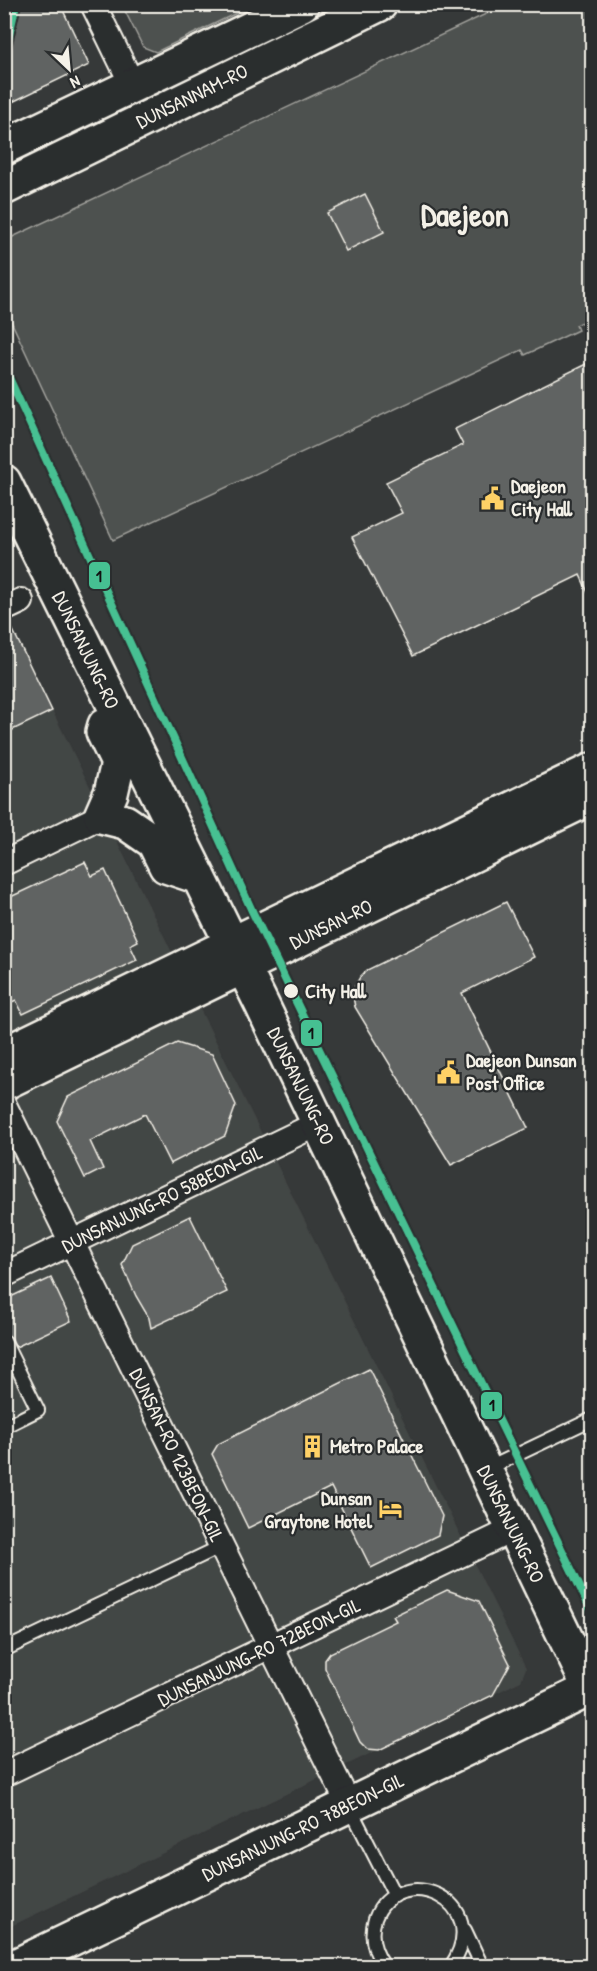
<svg xmlns="http://www.w3.org/2000/svg" width="597" height="1971" viewBox="0 0 597 1971" font-family="'Patrick Hand',sans-serif">
<style>
.built{fill:#434645}
.green{fill:#4e514f;stroke:#a1a19c;stroke-width:1.5}
.building{fill:#616362;stroke:#f4f1e8;stroke-width:1.5}
.lines{fill:none;stroke-linecap:round;stroke-linejoin:round}
.lane-casing{stroke:#f4f1e8;stroke-width:16}
.street-casing{stroke:#f4f1e8;stroke-width:28}
.secondary-casing{stroke:#f4f1e8;stroke-width:38}
.lane{stroke:#2a2d2e;stroke-width:12}
.street{stroke:#2a2d2e;stroke-width:24}
.secondary{stroke:#2a2d2e;stroke-width:33}
.metro-1-casing{stroke:#2a2d2e;stroke-width:12}
.metro-1{stroke:#46c092;stroke-width:8}
.stop-dot{fill:#f4f1e8;stroke:#2a2d2e;stroke-width:2}
.labels{text-anchor:middle;stroke-width:4.5;stroke-linejoin:round;paint-order:stroke}
.street-label{font-size:20px;fill:#f4f1e8;stroke:#2a2d2e}
.poi-label{font-size:20px;font-weight:bold;fill:#f4f1e8;stroke:#2a2d2e;text-anchor:start}
.stop-label{font-size:20px;font-weight:bold;fill:#f4f1e8;stroke:#2a2d2e;text-anchor:start}
.town-label{font-size:32px;font-weight:bold;fill:#f4f1e8;stroke:#2a2d2e}
.line-badge{stroke:#2a2d2e;stroke-width:2}
.pale-badge-label{font-size:16px;text-anchor:middle;font-weight:bold;fill:#111}
</style>
<rect width="100%" height="100%" fill="#363939"/>
<filter id="ink" filterUnits="userSpaceOnUse"><feTurbulence type="fractalNoise" baseFrequency=".0167" numOctaves="2"/><feDisplacementMap in="SourceGraphic" scale="12" xChannelSelector="R" yChannelSelector="G"/><feConvolveMatrix kernelMatrix="1 2 1 2 8 2 1 2 1" color-interpolation-filters="sRGB"/></filter>
<g filter="url(#ink)">
<path class="built" d="M4 613 526 1668 521 1681 5 1929Z"/>
<path class="green" d="M122 5H253L156 52 143 47Z
M505 5H592V317L576 325 578 330 525 355 522 350 113 540 5 308 4 241Z"/>
<path class="building" d="M4 4H60L89 65 4 106Z
M365 194 384 232 346 251 327 213Z
M592 361V601L580 575 413 656 352 537 402 513 386 482 463 445 455 429Z
M9 622 52 711 4 734V623Z
M85 862 92 876 105 870 138 941 130 945 137 960 23 1014 16 1000 4 1006V900Z
M506 902 534 957 462 993 528 1128 451 1165 355 1007 353 997 355 986 360 977 367 970Z
M177 1043 212 1054 236 1105 225 1136 170 1164 145 1114 90 1141 103 1169 85 1178 57 1121 68 1097Z
M190 1216 227 1292 151 1328 149 1318 136 1296 122 1265 132 1244Z
M51 1278 71 1321 16 1347 11 1337 4 1333V1300Z
M369 1369 442 1516 438 1535 371 1568 331 1487 248 1528 212 1454 218 1444Z
M447 1590 479 1601 510 1664 493 1695 379 1750 367 1749 360 1742 325 1668V1660L330 1653 396 1621 393 1616Z"/>
<g class="lines">
<defs>
<path id="lane" d="M4 1341 38 1410 4 1427
M487 1469 592 1419
M4 1650 222 1546
M349 1806 395 1896
M465 1930 482 1966
M384 1966C374 1952 369 1937 375 1919 397 1860 496 1899 451 1966"/>
<path id="street" d="M93 4 133 86
M4 609 21 601
M4 863 101 816
M4 1105 349 1805
M4 1275 319 1123
M4 1774 514 1529"/>
<path id="secondary" d="M4 147 302 4
M4 188 380 4
M4 482 262 1005 592 1693
M105 725 103 732 118 763 111 793 101 816 125 822 154 842 166 866 199 877
M4 1054 592 770
M4 1083 592 797
M15 1966 592 1688"/>
</defs>
<use href="#lane" class="lane-casing"/>
<use href="#street" class="street-casing"/>
<use href="#secondary" class="secondary-casing"/>
<use href="#lane" class="lane"/>
<use href="#street" class="street"/>
<use href="#secondary" class="secondary"/>
<defs>
<path id="metro-1" d="M4 57 16 4
M4 367 253 913 592 1612"/>
</defs>
<use href="#metro-1" class="metro-1-casing"/>
<use href="#metro-1" class="metro-1"/>
</g>
</g>
<defs>
<symbol id="civic-bare" viewBox="-9 -9 18 18"><path d="M-.6-6.5H3V-4.5H.6V-3L4-1V1h2V6H-6V1h2V-1L-.6-3ZM-1.2 2.5V6h2.4V2.5Z" fill="#ffd166" stroke="#2a2d2e" stroke-width="2.5" paint-order="stroke"/></symbol>
<symbol id="building-bare" viewBox="-9 -9 18 18"><path d="M-4-6H4V6H1V3H-1V6H-4ZM-2.5-4.3h1.7v1.8h-1.7ZM.8-4.3h1.7v1.8H.8ZM-2.5-1h1.7V.8h-1.7ZM.8-1h1.7V.8H.8Z" fill="#ffd166" stroke="#2a2d2e" stroke-width="2.5" paint-order="stroke"/></symbol>
<symbol id="hotel-bare" viewBox="-9 -9 18 18"><path d="M-6-4.5h1.5V1H6V5H4.5V3h-9V5H-6ZM-4 0a1.8 1.8 0 1 1 3.6 0ZM.5 0V-2.5h3Q6-2.5 6 0Z" fill="#ffd166" stroke="#2a2d2e" stroke-width="2.5" paint-order="stroke"/></symbol>
</defs>
<g fill-rule="evenodd">
<use href="#civic-bare" x="476" y="482" width="33" height="33"/>
<use href="#civic-bare" x="432" y="1056" width="33" height="33"/>
<use href="#building-bare" x="296" y="1430" width="33" height="33"/>
<use href="#hotel-bare" x="374" y="1492" width="33" height="33"/>
</g>
<circle class="stop-dot" cx="291" cy="991" r="8"/>
<g class="labels">
<g class="street-label">
<text transform="translate(192 96) rotate(-26)" y="7">DUNSANNAM-RO</text>
<text transform="translate(86 650) rotate(64)" y="7">DUNSANJUNG-RO</text>
<text transform="translate(331 924) rotate(-26)" y="7">DUNSAN-RO</text>
<text transform="translate(301 1086) rotate(64)" y="7">DUNSANJUNG-RO</text>
<text transform="translate(162 1199) rotate(-26)" y="7">DUNSANJUNG-RO 58BEON-GIL</text>
<text transform="translate(177 1455) rotate(64)" y="7">DUNSAN-RO 123BEON-GIL</text>
<text transform="translate(511 1524) rotate(64)" y="7">DUNSANJUNG-RO</text>
<text transform="translate(259 1652) rotate(-26)" y="7">DUNSANJUNG-RO 72BEON-GIL</text>
<text transform="translate(303 1827) rotate(-26)" y="7">DUNSANJUNG-RO 78BEON-GIL</text>
</g>
<g class="poi-label">
<text x="511" y="493">Daejeon<tspan x="511" dy="23">City Hall</tspan></text>
<text x="466" y="1067">Daejeon Dunsan<tspan x="466" dy="23">Post Office</tspan></text>
<text x="330" y="1453">Metro Palace</text>
<text x="372" y="1505" text-anchor="end">Dunsan<tspan x="372" dy="23">Graytone Hotel</tspan></text>
</g>
<g class="stop-label">
<text x="305" y="998">City Hall</text>
</g>
<g class="town-label">
<text x="465" y="226">Daejeon</text>
</g>
</g>
<g class="line-badge">
<rect x="88" y="561" width="23" height="29" rx="6" fill="#46c092"/>
<rect x="300" y="1019" width="23" height="28" rx="6" fill="#46c092"/>
<rect x="480" y="1391" width="23" height="29" rx="6" fill="#46c092"/>
</g>
<g class="pale-badge-label">
<text x="99" y="582">1</text>
<text x="311" y="1039">1</text>
<text x="492" y="1411">1</text>
</g>
<rect width="597" height="1971" fill="none" stroke="#2a2d2e" stroke-width="24"/>
<rect x="12" y="12" width="573" height="1947" fill="none" stroke="#f4f1e8" stroke-width="2" filter="url(#ink)"/>
<g transform="translate(69 69) rotate(154)" stroke="#2a2d2e" stroke-width="4.5" paint-order="stroke">
<path d="M0-4.5L10 22L0 15L-10 22Z" fill="#f4f1e8"/>
<text y="-9" font-size="16" font-weight="bold" text-anchor="middle" fill="#f4f1e8">N</text>
</g>
</svg>
